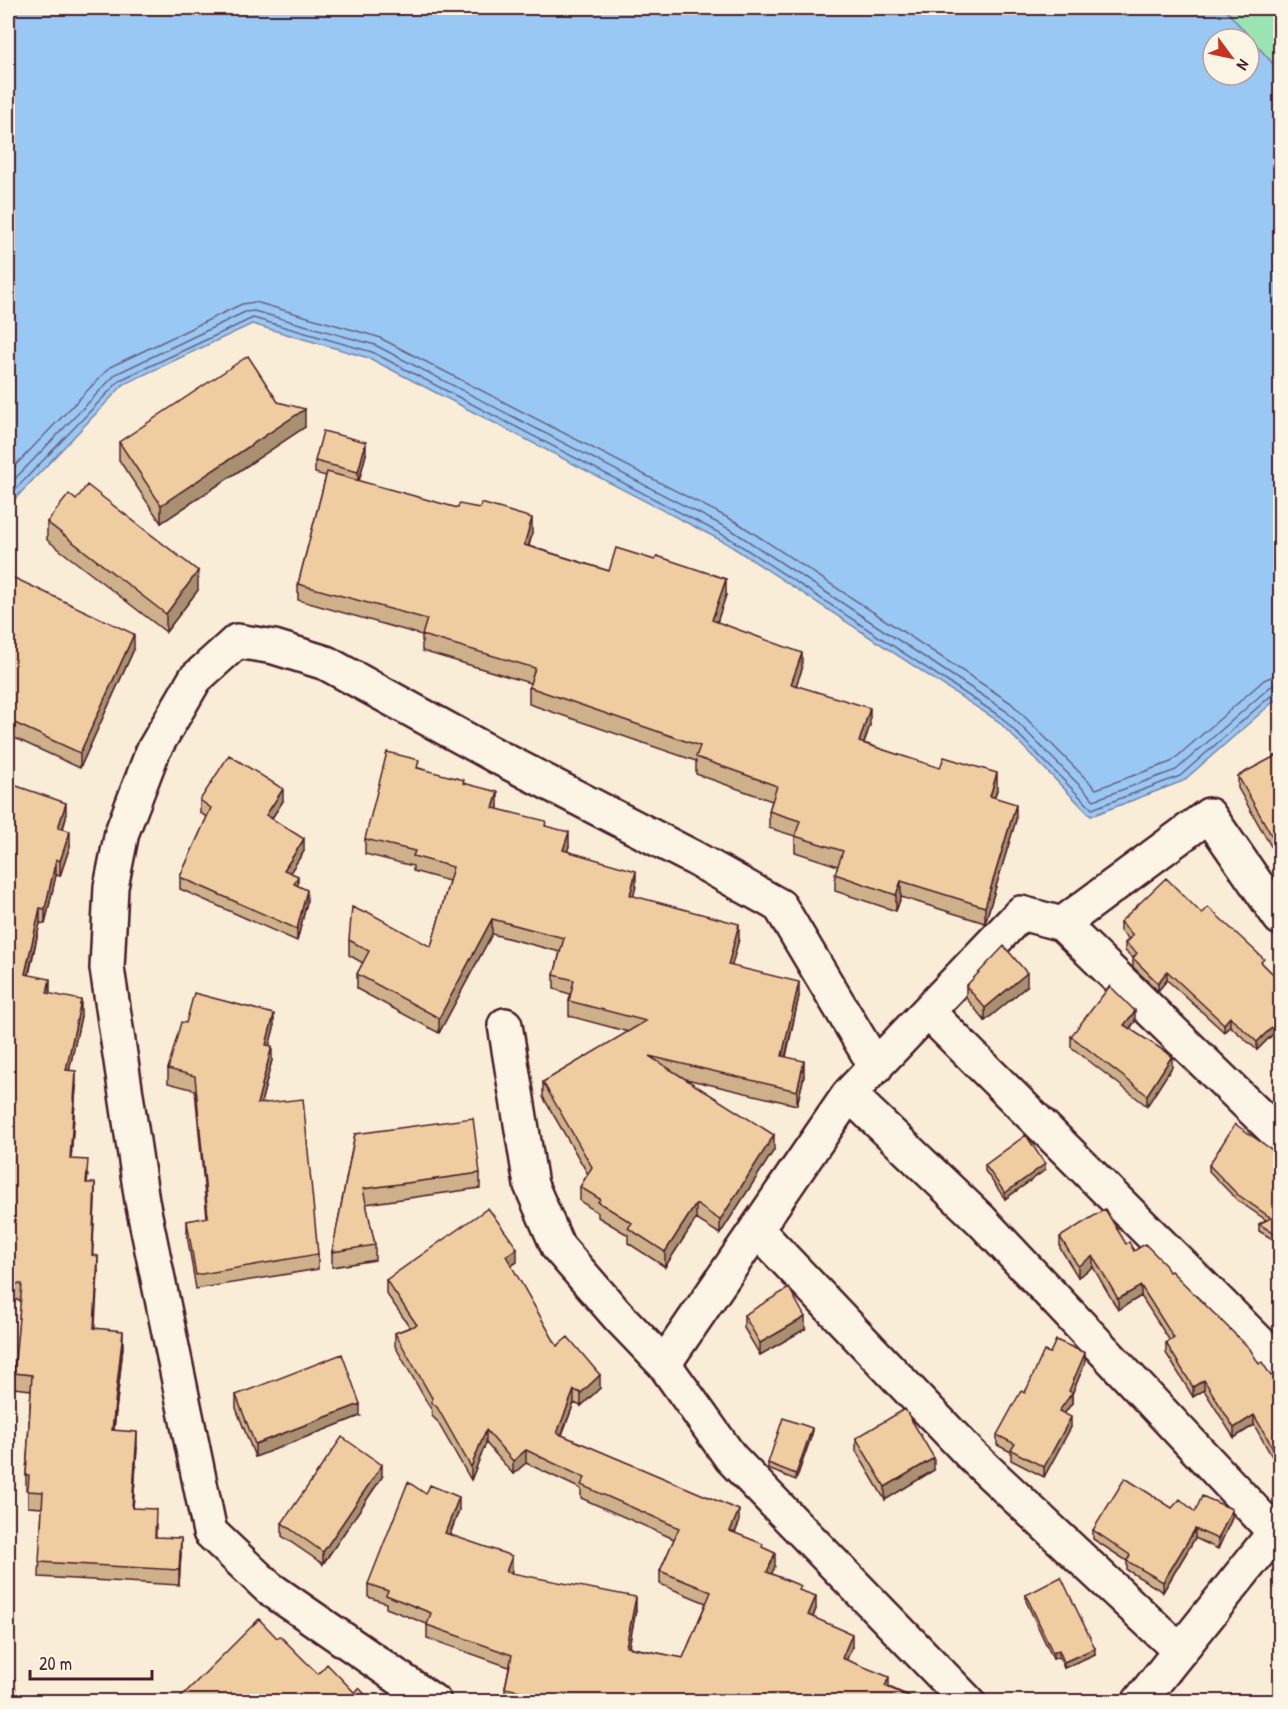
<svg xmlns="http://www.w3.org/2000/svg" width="1288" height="1709" viewBox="0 0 1288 1709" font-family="'Patrick Hand',sans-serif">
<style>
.green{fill:#9ae3b2;stroke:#72816e;stroke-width:1.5}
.water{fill:#9ac8f5;stroke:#7a84a4;stroke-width:1.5;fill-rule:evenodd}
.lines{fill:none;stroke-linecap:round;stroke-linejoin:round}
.shore{stroke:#6a637c;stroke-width:1.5}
.minor-casing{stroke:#4a1f2b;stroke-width:38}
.minor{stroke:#fcf5e5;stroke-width:33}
.wall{fill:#ceb08a;stroke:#4a1f2b;stroke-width:1.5}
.shaded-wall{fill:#a89071;stroke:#4a1f2b;stroke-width:1.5}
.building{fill:#f0cda1;stroke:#4a1f2b;stroke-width:1.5}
</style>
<rect width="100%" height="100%" fill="#faedd7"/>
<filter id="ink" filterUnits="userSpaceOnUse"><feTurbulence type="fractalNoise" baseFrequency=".0167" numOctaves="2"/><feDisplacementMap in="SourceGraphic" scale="12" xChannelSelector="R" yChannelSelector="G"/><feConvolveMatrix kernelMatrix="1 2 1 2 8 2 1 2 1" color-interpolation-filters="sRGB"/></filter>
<g filter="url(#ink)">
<path class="green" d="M1224 8H1280V72Z"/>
<path class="water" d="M8 8H1224L1280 72V696L1183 781 1091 816 998 721 726 543 369 358 252 324 124 384 8 506ZM1213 39H1249V75H1213Z
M8 1647 18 1701H8Z"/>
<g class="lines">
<path class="shore" d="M8 473 110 367 242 304 255 302 378 337 738 523 1011 703 1096 789 1171 762 1264 680 1273 676 1280 675
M8 486 116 374 245 312 254 311 375 345 733 531 1006 711 1094 800 1176 770 1270 687 1280 684
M8 497 120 380 253 318 372 352 729 538 1001 717 1092 809 1180 776 1274 693 1280 692"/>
<defs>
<path id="minor" d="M1062 924 1209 815 1280 918
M928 1012 1280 1363
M505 1025 531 1185 558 1247 617 1315 664 1364
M849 1094 664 1364 731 1458 968 1702
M1280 1136 1062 924 1021 913 849 1094 981 1220 1280 1538
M757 1230 972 1456 1180 1651
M434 1702 269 1588 210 1532 142 1201 107 968 111 887 122 832 153 751 195 679 237 641 274 647 326 663 498 757 694 858 780 906 876 1067
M1139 1702 1274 1533"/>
</defs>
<use href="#minor" class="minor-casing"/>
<use href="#minor" class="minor"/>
</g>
<path class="wall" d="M278 402 305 427 161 523 119 460V442Z
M366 454 359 481 532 534 529 546 609 571 726 595 717 622 802 669 796 685 870 725 864 743 997 790 994 797 1016 820 985 923 901 897 896 911 835 891V874L838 866 795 852V836L769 828V811L772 801 696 774V761L529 704V687L530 683 422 651V635L298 600V584L326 476 315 473V461Z
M47 522 198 590 166 632 47 540Z
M8 575 134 649 80 768 8 735Z
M1281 753V864L1238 788V776Z
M419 768 464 784 498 807 497 809 546 826 569 846 567 852 636 886 633 896 739 939 731 966 799 996 786 1057 804 1076 797 1105 686 1079 774 1150 720 1234 696 1219 665 1267 628 1243V1235L598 1217V1213L580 1201V1187L588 1174 543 1097V1082L629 1032 569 1016V1001L570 994 554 989V975L560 952 492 934 439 1033 357 989V974L363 963 349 955V940L431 947 449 881 413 871V866L365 854V839Z
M8 783 66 818 63 829 70 846 60 876 56 875 45 924 40 923 29 975 50 994 81 1016 69 1071 76 1086 71 1159 88 1175 87 1183 95 1199 92 1256 98 1271 94 1328 123 1347 114 1430 137 1447 133 1508 156 1524V1537L181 1553 179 1585 39 1577 42 1508 28 1507V1490H26V1475L31 1390 14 1388V1373L21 1300 8 1299Z
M200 800 283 801 272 818 304 851 290 872 307 902 297 941 180 889V877L207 817 200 813Z
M1202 914 1264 965 1281 982V1026L1257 1050 1230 1026 1224 1032 1167 980 1158 991 1133 967V958L1125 951V943L1129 939 1120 931V922Z
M966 986H1027L985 1021 966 998Z
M1135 1021 1130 1029 1172 1067 1147 1106 1071 1047V1036Z
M186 1023 274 1028 269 1045 272 1060 261 1103 318 1254V1269L196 1289 187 1235V1221L207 1218 195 1090 168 1083V1069Z
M355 1134 480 1173V1188L366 1204 375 1245V1260L332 1267V1252Z
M1281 1156V1244L1259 1231V1224L1266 1220 1237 1200 1209 1171V1165Z
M985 1165 1045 1170 1005 1199 985 1171Z
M1060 1237 1126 1244 1134 1251 1169 1272 1271 1376 1281 1379V1468L1279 1469 1254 1425 1234 1438 1204 1390 1193 1397 1166 1353V1343L1170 1341 1141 1296 1118 1310 1093 1267 1078 1277 1060 1248Z
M517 1262 511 1266 557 1346 600 1388 581 1406 574 1403 562 1435 739 1523 735 1533 763 1548 775 1566 771 1574 801 1591 816 1609 813 1617 852 1647 846 1660 889 1687 920 1701H505V1688L509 1667 427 1638V1624L386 1608V1603L368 1597V1584L426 1494 459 1510 450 1535 512 1570 511 1573 636 1610 629 1647 683 1658 706 1603 660 1584V1571L674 1539 581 1498V1489L526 1463 513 1474 486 1443 471 1480 437 1421 432 1416V1411L395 1346V1333L410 1327 386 1293V1280Z
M744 1315 805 1329 760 1355 744 1328Z
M1050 1353 1085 1363 1072 1394V1403L1064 1414 1071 1427 1044 1477 1011 1460V1452L997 1445V1435Z
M236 1395 360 1416 255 1457 236 1408Z
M812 1434 796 1480 768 1469V1463Z
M856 1438 934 1470 885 1500 856 1451Z
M382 1477 323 1564 282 1536V1523Z
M1195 1512 1232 1518 1218 1549 1195 1538 1163 1592 1127 1570V1561L1093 1539V1530Z
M1026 1595 1095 1654 1064 1668 1059 1657 1053 1659 1026 1601Z"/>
<path class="shaded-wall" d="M305 409V427L161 523V505Z
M366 442V454L358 484V472Z
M532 518V534L524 561V545Z
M198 571V590L166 632V614Z
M726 579V595L712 637V620Z
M134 634V649L80 768V753Z
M802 653V669L791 700V684Z
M870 708V725L859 758V742Z
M997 773V790L990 812V796Z
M283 789V801L266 827V815Z
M498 792V807L493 822V808Z
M66 803V818L58 843V828Z
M1016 804V820L985 923V907Z
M70 831V846L60 876V861Z
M569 832V846L563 865V850Z
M304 839V851L284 882V870Z
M56 859V875L45 924V909Z
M636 871V886L630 910V895Z
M298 876V888L294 884Z
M901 881V897L896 911V895Z
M307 890V902L297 941V929Z
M40 908V923L25 989V974Z
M492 919V934L439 1033V1018Z
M739 924V939L728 980V965Z
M1167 971V980L1158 991V983Z
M1027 973V986L985 1021V1008Z
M50 979V995L47 993Z
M799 982V996L782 1071V1056Z
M81 1000V1016L66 1085V1070Z
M1135 1011V1021L1124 1036V1025Z
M274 1014V1028L266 1059V1045Z
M1230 1017V1026L1224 1032V1024Z
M1281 1018V1026L1257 1050V1042Z
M272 1046V1060L257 1118V1104Z
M1172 1056V1067L1147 1106V1095Z
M804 1061V1076L797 1105V1091Z
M76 1071V1086L70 1174V1159Z
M774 1135V1150L720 1234V1220Z
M1045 1164V1170L1005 1199V1193Z
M95 1183V1199L92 1271V1255Z
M696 1204V1219L665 1267V1252Z
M517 1248V1262L506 1269V1256Z
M98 1256V1271L94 1343V1328Z
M1093 1256V1267L1078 1277V1266Z
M1141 1286V1296L1118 1310V1299Z
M805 1317V1329L760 1355V1343Z
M123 1331V1347L112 1445V1430Z
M1085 1353V1363L1072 1394V1403L1059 1421V1411Z
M600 1375V1388L581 1406V1393Z
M1204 1380V1390L1193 1397V1387Z
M574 1390V1403L557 1446V1433Z
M360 1404V1416L255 1457V1444Z
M1254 1415V1425L1234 1438V1428Z
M1071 1417V1427L1044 1477V1467Z
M812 1428V1434L796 1480V1474Z
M486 1430V1443L471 1480V1467Z
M137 1432V1447L132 1523V1508Z
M526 1450V1463L513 1474V1461Z
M1281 1457V1468L1279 1469V1458Z
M934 1458V1470L885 1500V1487Z
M382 1465V1477L323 1564V1552Z
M459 1497V1510L445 1546V1533Z
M1232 1509V1518L1218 1549V1539Z
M739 1510V1523L730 1544V1531Z
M1195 1529V1538L1163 1592V1582Z
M181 1538V1553L179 1585V1570Z
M775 1553V1566L767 1585V1572Z
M512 1556V1570L506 1586V1572Z
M816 1596V1609L808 1629V1615Z
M636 1597V1610L626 1660V1647Z
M852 1634V1647L842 1671V1658Z
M1095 1648V1654L1064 1668V1662Z
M1059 1650V1657L1053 1659V1653Z
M889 1677V1690L885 1686Z"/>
<path class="building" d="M248 356 278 402 305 409 161 505 119 442Z
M323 431 366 442 358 472 315 461Z
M327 472 458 508 459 504 480 508 481 503 532 518 524 545 609 571 616 548 655 560 657 556 726 579 712 620 802 653 791 684 870 708 859 742 940 768 944 757 997 773 990 796 1016 804 985 907 901 881 896 895 835 874 843 851 795 836 800 821 769 811 777 786 696 757 700 746 529 687 535 668 422 635 427 619 298 584Z
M87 485 198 571 166 614 47 522 69 494 76 500Z
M8 575 134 634 80 753 8 720Z
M387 752 419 760 417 768 464 780 463 783 498 792 493 808 546 821 545 826 569 832 563 850 636 871 630 895 739 924 728 965 799 982 782 1056 804 1061 797 1091 649 1056 774 1135 720 1220 696 1204 665 1252 628 1228 632 1223 598 1202 600 1199 580 1187 592 1167 543 1082 646 1021 569 1001 574 980 554 975 564 938 492 919 439 1018 357 974 369 951 349 940 352 907 365 913 366 911 431 947 453 867 413 856 415 851 365 839Z
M1281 753V852L1238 776Z
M229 755 283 789 266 815 304 839 284 870 298 876 294 884 307 890 297 929 180 877 211 808 200 800Z
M8 783 66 803 58 828 70 831 60 861 56 859 45 909 40 908 25 974 50 979 47 993 81 1000 66 1070 76 1071 70 1159 88 1160 86 1183H95L92 1255 98 1256 94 1328 123 1331 112 1430 137 1432 132 1508 156 1509 155 1537 181 1538 179 1570 39 1562 43 1492 28 1491 29 1475H26L32 1375 14 1373 22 1284H8Z
M1166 878 1202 914 1208 907 1264 959 1261 962 1281 982V1018L1257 1042 1230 1017 1224 1024 1167 971 1158 983 1133 958 1137 953 1125 943 1133 935 1120 922Z
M1004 946 1027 973 985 1008 966 986Z
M1110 986 1135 1011 1124 1025 1172 1056 1147 1095 1071 1036Z
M194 993 274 1014 266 1045 272 1046 257 1104 303 1099 318 1254 196 1275 187 1221 208 1217 195 1076 168 1069 181 1022 186 1023Z
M473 1118 480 1173 363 1189 375 1245 332 1252 355 1134Z
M1235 1124 1281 1156V1238L1259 1224 1271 1218 1237 1194 1209 1165Z
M1026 1135 1045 1164 1005 1193 985 1165Z
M488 1208 517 1248 506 1256 557 1346 568 1337 600 1375 581 1393 574 1390 557 1433 739 1510 730 1531 763 1544 762 1547 775 1553 767 1572 801 1586 799 1590 816 1596 808 1615 852 1634 842 1658 889 1677 885 1686 920 1701H568L505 1688 512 1655 427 1625 431 1613 386 1595 388 1591 368 1584 408 1482 426 1494 430 1485 459 1497 445 1533 512 1556 506 1572 636 1597 626 1647 683 1658 711 1592 660 1571 679 1528 581 1485 585 1478 526 1450 513 1461 486 1430 471 1467 437 1407 432 1403V1398L395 1333 417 1325 386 1280Z
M1105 1209 1126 1244 1129 1242 1134 1251 1145 1244 1164 1263 1169 1272 1171 1271 1250 1349 1259 1364 1262 1362 1271 1376 1276 1372 1281 1379V1457L1279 1458 1254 1415 1234 1428 1204 1380 1193 1387 1166 1343 1174 1338 1141 1286 1118 1299 1093 1256 1078 1266 1060 1237Z
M789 1288 805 1317 760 1343 744 1315Z
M1056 1340 1085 1353 1069 1391 1072 1393 1059 1411 1071 1417 1044 1467 1011 1450 1015 1444 997 1435 1021 1391 1025 1393 1044 1351 1050 1353Z
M342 1354 360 1404 255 1444 236 1395Z
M905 1409 934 1458 885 1487 856 1438Z
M783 1418 812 1428 796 1474 768 1463Z
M342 1437 382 1465 323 1552 282 1523Z
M1125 1478 1172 1508 1180 1499 1195 1512 1202 1496 1232 1509 1218 1539 1195 1529 1163 1582 1127 1561 1130 1555 1093 1530Z
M1061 1577 1095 1648 1064 1662 1059 1650 1053 1653 1026 1595Z
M259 1619 277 1638 280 1636 318 1674 327 1664 355 1693 359 1688 371 1701H177Z"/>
</g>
<rect width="1288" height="1709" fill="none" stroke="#fcf5e5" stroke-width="30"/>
<rect x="15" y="15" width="1258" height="1679" fill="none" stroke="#4a1f2b" stroke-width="2" filter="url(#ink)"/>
<g transform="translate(1231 57) rotate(123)"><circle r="28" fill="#fcf5e5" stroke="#b59f9b" stroke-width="1.5"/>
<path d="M0-4.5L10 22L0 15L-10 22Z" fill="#c8321e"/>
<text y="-9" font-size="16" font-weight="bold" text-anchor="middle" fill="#4a1f2b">N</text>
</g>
<path d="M30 1670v9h122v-9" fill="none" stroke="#4a1f2b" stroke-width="3"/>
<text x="39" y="1670" font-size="18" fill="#4a1f2b" stroke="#fcf5e5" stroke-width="4.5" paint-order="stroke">20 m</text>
</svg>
